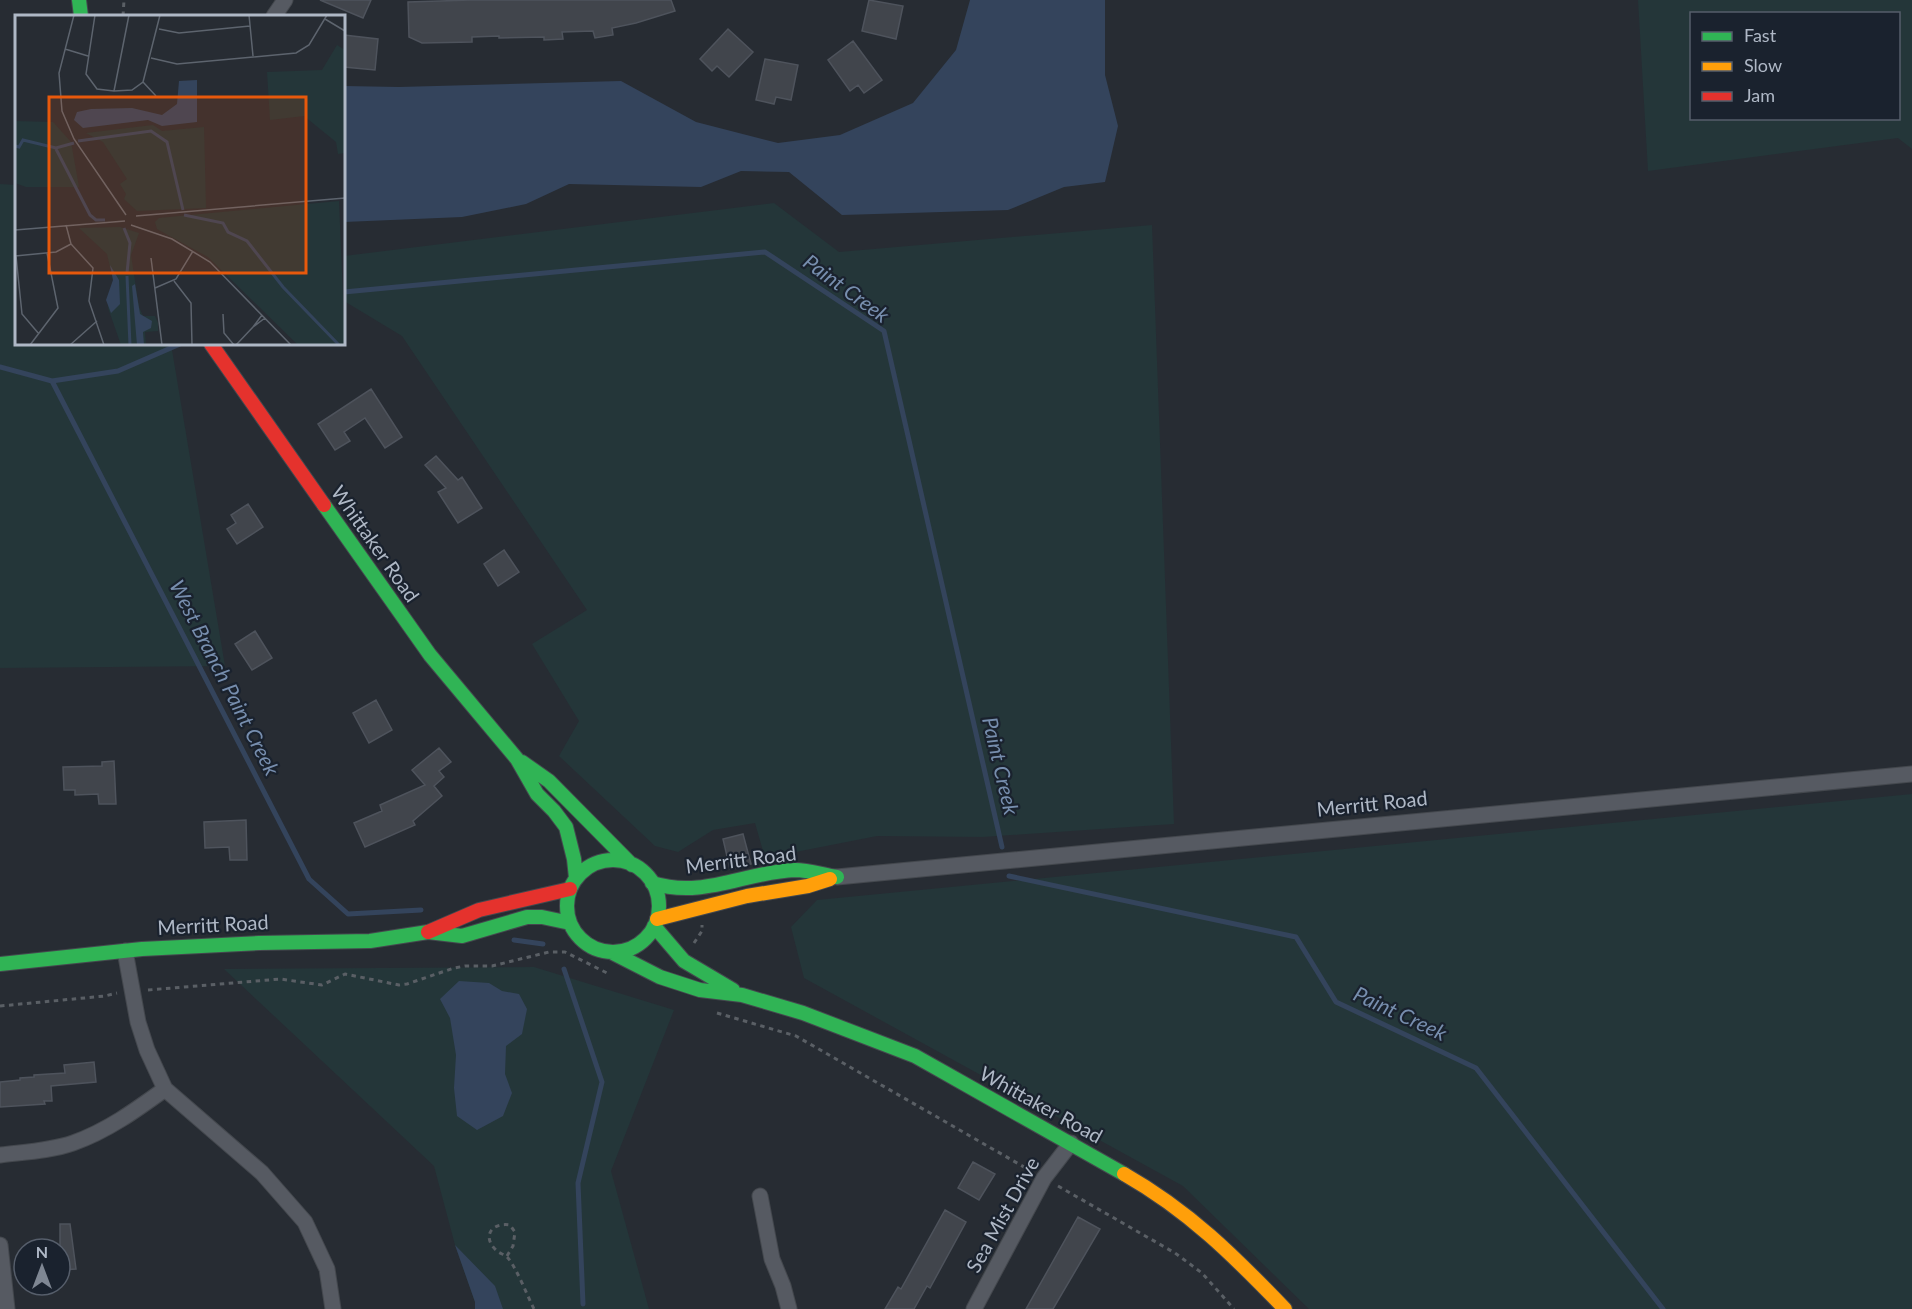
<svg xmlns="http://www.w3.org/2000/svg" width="1912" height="1309" viewBox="0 0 1912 1309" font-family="Lato,sans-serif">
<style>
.green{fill:#243639;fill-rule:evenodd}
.water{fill:#34445c}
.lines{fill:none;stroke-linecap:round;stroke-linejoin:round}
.stream{stroke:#34445c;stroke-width:5}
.building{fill:#41454c;stroke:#4e535c;stroke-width:1.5}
.street-casing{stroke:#44484e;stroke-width:17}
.fast-casing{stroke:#44484e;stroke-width:16}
.slow-casing{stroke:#44484e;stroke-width:16}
.jam-casing{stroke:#44484e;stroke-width:16}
.path{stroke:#5a5f65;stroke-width:3;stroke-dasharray:4.5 4.5;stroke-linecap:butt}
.street{stroke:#565a62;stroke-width:15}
.fast{stroke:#30b455;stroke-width:14}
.slow{stroke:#ff9f0a;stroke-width:14}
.jam{stroke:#e5322d;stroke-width:14}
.labels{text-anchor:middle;stroke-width:4.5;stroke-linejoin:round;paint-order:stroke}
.street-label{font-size:20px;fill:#afb8c6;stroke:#1a222e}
.water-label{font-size:21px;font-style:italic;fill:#778eae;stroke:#1a222e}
.inset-river{fill:none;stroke:#34445c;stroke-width:3}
.inset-road{fill:none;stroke:#5d646e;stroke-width:1.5}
.view{fill:#e8590c;fill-opacity:0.15;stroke:#e8590c;stroke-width:3}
.inset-edge{fill:none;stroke:#afb8c6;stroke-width:3}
</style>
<rect width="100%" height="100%" fill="#272c33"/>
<path class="green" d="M1638 0H1912V149L1898 138 1648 171ZM1692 14H1898V118H1692Z
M0 184 16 185V344H171L225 666 0 668Z
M774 203 839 252 1152 225 1174 824 983 837 877 836 765 858 755 823 713 830 678 852 655 846 559 756 579 721 532 644 587 610 402 336 344 301V256Z
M1912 794V1309H1309L1183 1186 804 978 791 927 817 900Z
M534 967 674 1010 611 1171 649 1309H475V1302L455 1245 434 1166 224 969Z"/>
<path class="water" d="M970 0H1105V75L1118 126 1105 182 1064 187 1008 210 842 215 789 172 741 171 701 187 569 184 526 204 462 217 344 222V86L399 87 621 81 696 122 778 143 840 135 913 103 956 50Z
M459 981 489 983 502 991 519 994 527 1009 522 1034 506 1046 505 1074 512 1093 503 1116 477 1130 457 1116 454 1088 456 1055 450 1018 440 999Z
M455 1245 495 1286 503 1309H475V1302Z"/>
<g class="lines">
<path class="stream" d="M344 292 765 252 884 331 1002 847
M0 367 52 381 118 371 180 344
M52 381 309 879 348 914 421 910
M1009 876 1296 937 1336 1002 1476 1068 1663 1309
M514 940 543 944
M564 969 602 1082 578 1183 583 1304"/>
</g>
<path class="building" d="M320 0H371L363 18Z
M471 0H671L675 11 636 23 612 28 613 35 595 38 593 31 562 32 563 39 544 40V37L499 38V36L472 37V42L422 43 409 37 408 2Z
M869 0 903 6 896 39 862 31Z
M728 29 753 52 729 77 717 66 712 71 700 59Z
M344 35 378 39 375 70 344 67Z
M853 41 882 80 864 93 858 85 850 91 828 60Z
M765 59 798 65 791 100 776 97 774 104 756 100Z
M371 389 402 437 385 448 365 418 344 432 350 441 335 450 318 424Z
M436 456 458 480 462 477 482 508 458 523 438 492 446 488 425 465Z
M248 504 263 527 237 544 227 529 236 523 231 515Z
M504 550 519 572 498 586 484 564Z
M255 631 272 658 252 670 235 644Z
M376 700 392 730 369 743 353 713Z
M439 748 451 762 439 771 444 777 434 786 442 796 413 821 415 825 365 847 354 823 382 811 380 805 425 785 412 770Z
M114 761 116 804H99L98 794 75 795V790H64L63 767 102 766V762Z
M246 820 247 860H230L229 847 205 848 204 822Z
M743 834 751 864 730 869 723 839Z
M94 1062 96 1082 51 1086 52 1101H44L45 1104 0 1107V1082L20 1080V1078L34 1077V1075L65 1073 64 1065Z
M973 1162 995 1174 979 1200 958 1188Z
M945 1210 966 1222 930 1288 927 1286 914 1309H885L898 1287 901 1289Z
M1078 1217 1100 1229 1053 1309H1026Z
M60 1224H70L76 1269 60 1270Z"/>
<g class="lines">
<defs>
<path id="street" d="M274 16 285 0
M837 877 1912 774
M125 951 138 1022 147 1050 165 1089 262 1173 305 1222 327 1269 333 1309
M0 1155C24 1152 50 1151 73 1143 107 1131 136 1110 165 1089
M760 1196 772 1259 783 1286 789 1309
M0 1245 7 1309
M974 1309 1044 1178 1071 1143"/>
<path id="fast" d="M79 0 81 16
M324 505 430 655 517 759 537 794 554 811 566 827 574 859 576 878
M522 762 549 781 632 865
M567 906a46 46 0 1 1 92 0a46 46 0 1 1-92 0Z
M652 883C704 899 744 872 795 870 809 870 823 875 837 877
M654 926 684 961 733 990
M611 952 660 977 700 990 742 995 803 1013 915 1056 1124 1174
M0 964 142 949 259 943 370 941 428 932 462 936 527 917H542L570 923"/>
<path id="slow" d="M657 919 747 896 808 886 830 879
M1124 1174C1189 1211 1234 1256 1285 1309"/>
<path id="jam" d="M211 344 324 505
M428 932 479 910 570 889"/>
</defs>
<use href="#street" class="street-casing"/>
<use href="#fast" class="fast-casing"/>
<use href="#slow" class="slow-casing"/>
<use href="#jam" class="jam-casing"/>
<path class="path" d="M123 16 124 0
M694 943 702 931V925
M148 990 280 979 322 985 345 974 399 985 407 984 454 968 465 966H492L549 952H565L607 973
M0 1006 105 996 117 993
M717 1013 796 1036 1031 1171
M1058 1186 1175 1253 1202 1273 1234 1309
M507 1256 513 1246 515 1232 510 1225C491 1222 482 1237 496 1250 499 1254 505 1254 508 1258 517 1269 527 1295 534 1309"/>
<use href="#street" class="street"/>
<use href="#fast" class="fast"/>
<use href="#slow" class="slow"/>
<use href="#jam" class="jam"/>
</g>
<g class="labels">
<g class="street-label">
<text transform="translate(375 544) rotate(55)" y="7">Whittaker Road</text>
<text transform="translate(1372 804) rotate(-6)" y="7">Merritt Road</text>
<text transform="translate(741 860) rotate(-7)" y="7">Merritt Road</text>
<text transform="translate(213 925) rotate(-3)" y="7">Merritt Road</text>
<text transform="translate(1041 1105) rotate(29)" y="7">Whittaker Road</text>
<text transform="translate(1003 1215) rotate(-61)" y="7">Sea Mist Drive</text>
</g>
<g class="water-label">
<text transform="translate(846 289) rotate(36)" y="7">Paint Creek</text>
<text transform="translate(224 678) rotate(63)" y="7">West Branch Paint Creek</text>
<text transform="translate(1000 766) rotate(77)" y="7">Paint Creek</text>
<text transform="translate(1400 1014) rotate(25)" y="7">Paint Creek</text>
</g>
</g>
<g transform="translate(15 15)">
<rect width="330" height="330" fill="#272c33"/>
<path d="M322 30 330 35V138L323 139 321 127 289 101 255 105 252 57 307 55ZM0 106 38 107 56 127 64 172H11L0 168ZM138 110 147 116 189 112 191 193 122 196 109 184 111 179 105 169 112 164 88 127 71 118ZM324 186 330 330H283L193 242 142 214 140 207 144 203ZM105 212 124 218 116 240 124 292 128 301H140L143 308V316L130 317 131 330H106L93 293 98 265 92 239 64 213Z" fill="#243639"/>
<path d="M182 65V107L147 111 133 105 68 113 59 105 62 97 76 94 117 93 147 100 162 89 164 66ZM95 250 104 265 105 289 96 298 91 285 98 265ZM120 269 125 299 137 306 136 313 128 317 129 330H122L117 271Z" fill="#34445c"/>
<path class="inset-river" d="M63 126 136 116 152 127 168 195M0 131 4 132 8 125 41 133 59 128M41 134 75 200 81 205H90M169 200 208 208 213 217 232 226 268 272 324 330M109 213 115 228 112 258M112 261 115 330"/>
<path class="inset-road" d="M59 0 44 58 47 96 59 124 111 200M80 0 71 59 82 74 99 76 117 75 128 67 145 0M234 0 238 41M310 4 330 16M144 14 164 18 235 11M50 34 73 41M136 43 162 49 281 38 294 30 312 0M128 67 141 81M99 76 114 0M121 201 330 183M51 210 56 229 78 253 74 286 89 330M116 210 157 224 195 247 276 330M0 215 110 206M0 241 41 237 56 229M1 241 7 299 24 319M136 243 147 330M159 266 176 288 177 330M140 273 161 264 178 236M208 299 209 318 219 330M247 300 238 312 250 303M15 330 43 293 32 238M55 330 82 306M221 330 238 312"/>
<path class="view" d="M34 82H291V258H34Z"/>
<rect width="330" height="330" class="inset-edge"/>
</g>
<rect x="1690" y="12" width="210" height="108" fill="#1a222e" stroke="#565e6b" stroke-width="1.5"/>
<rect x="1702" y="32" width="30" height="9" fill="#30b455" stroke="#565e6b" stroke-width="1.5"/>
<text x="1744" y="42" font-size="18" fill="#afb8c6">Fast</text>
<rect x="1702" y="62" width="30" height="9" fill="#ff9f0a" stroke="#565e6b" stroke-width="1.5"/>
<text x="1744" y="72" font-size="18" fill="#afb8c6">Slow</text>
<rect x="1702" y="92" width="30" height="9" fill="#e5322d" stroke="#565e6b" stroke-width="1.5"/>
<text x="1744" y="102" font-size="18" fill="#afb8c6">Jam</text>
<g transform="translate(42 1267)"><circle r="28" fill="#1a222e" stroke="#565e6b" stroke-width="1.5"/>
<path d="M0-4.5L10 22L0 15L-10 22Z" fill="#7f8793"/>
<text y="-9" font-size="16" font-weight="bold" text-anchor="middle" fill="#afb8c6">N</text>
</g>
</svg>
